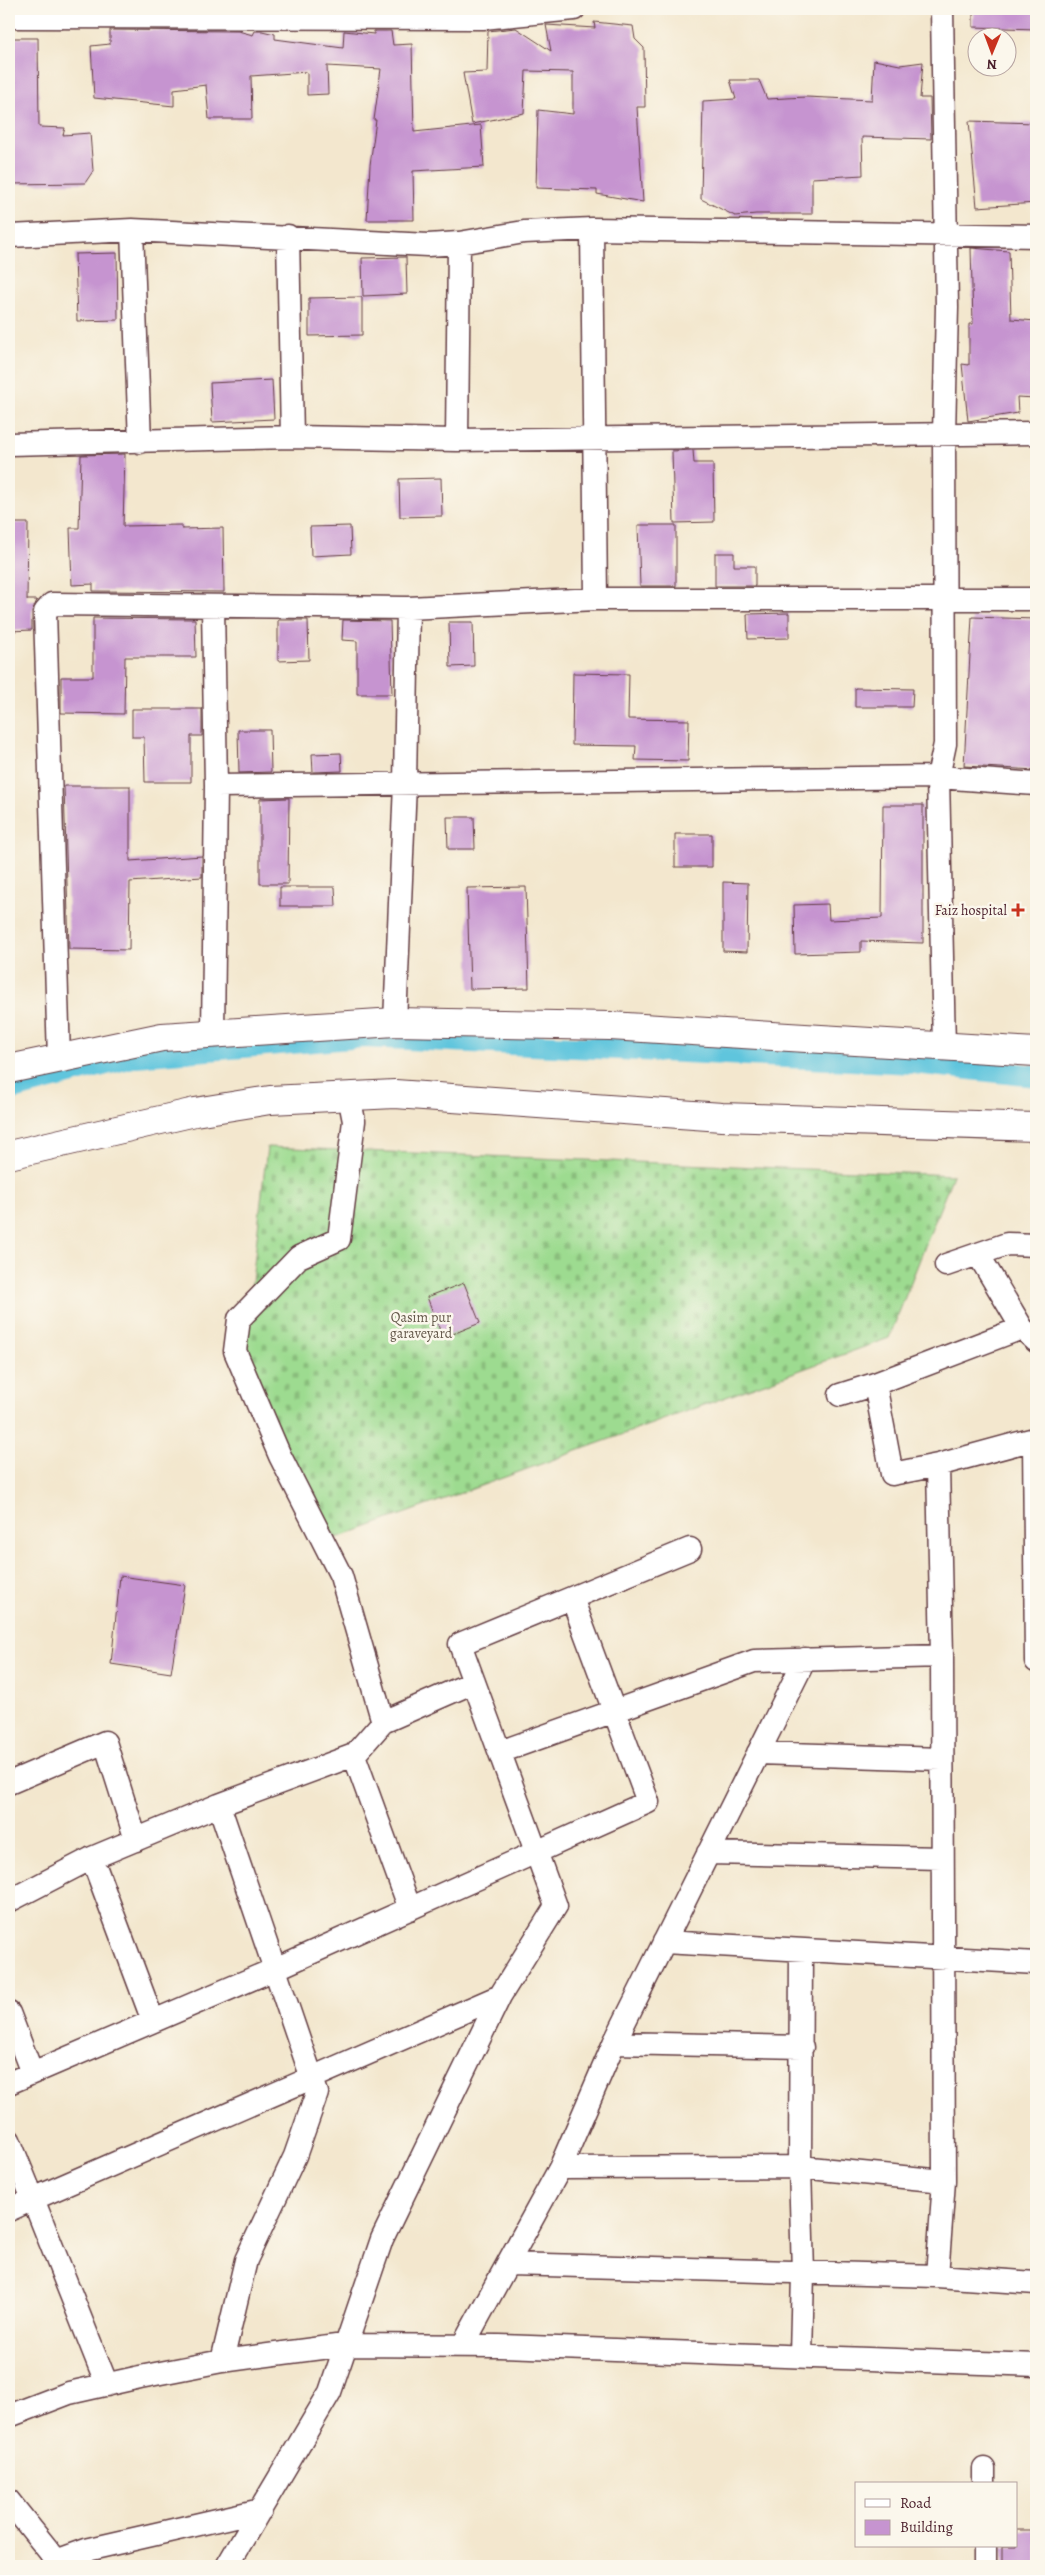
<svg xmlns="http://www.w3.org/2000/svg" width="1045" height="2575" viewBox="0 0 1045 2575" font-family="Alegreya,serif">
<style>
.cemetery{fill:url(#cemetery-stones);stroke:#747d5e}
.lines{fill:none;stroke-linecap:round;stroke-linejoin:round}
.canal{stroke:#5fc5dd;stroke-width:22}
.building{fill:#c694d0}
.street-casing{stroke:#633d43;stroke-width:25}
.secondary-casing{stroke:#633d43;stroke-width:30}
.street{stroke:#fff;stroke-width:22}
.secondary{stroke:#fff;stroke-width:28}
.poi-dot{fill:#c8321e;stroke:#fbf7ec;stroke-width:2}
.labels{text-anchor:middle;stroke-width:5;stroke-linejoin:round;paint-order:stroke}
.poi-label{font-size:14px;fill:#4a1f2b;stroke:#fbf7ec;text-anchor:end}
.park-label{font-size:14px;fill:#635749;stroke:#fbf7ec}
</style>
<defs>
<pattern id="cemetery-stones" width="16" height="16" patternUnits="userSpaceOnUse" patternTransform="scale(1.25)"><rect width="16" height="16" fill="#9ddb90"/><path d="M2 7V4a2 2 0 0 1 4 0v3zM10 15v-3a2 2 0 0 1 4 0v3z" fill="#89bc7c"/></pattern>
</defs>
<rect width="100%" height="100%" fill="#fbf7ec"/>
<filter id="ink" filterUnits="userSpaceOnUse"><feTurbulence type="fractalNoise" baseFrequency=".02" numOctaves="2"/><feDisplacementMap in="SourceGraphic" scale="10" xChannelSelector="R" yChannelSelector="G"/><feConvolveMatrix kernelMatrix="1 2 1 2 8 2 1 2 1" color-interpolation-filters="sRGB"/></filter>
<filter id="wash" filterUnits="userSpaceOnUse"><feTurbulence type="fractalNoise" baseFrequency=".0096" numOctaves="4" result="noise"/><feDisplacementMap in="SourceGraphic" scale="20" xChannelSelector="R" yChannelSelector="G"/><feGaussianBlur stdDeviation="1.12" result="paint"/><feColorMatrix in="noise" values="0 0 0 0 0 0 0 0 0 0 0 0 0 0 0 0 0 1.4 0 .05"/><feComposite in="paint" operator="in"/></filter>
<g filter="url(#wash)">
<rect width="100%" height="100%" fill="#f3e7ce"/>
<path class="cemetery" d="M267 1147 953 1175 889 1338 334 1539 242 1373Z"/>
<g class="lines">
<path class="canal" d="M9 1090 136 1056 364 1037 914 1063 1036 1076"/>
</g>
<g id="blocks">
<path class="building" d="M973 9H1036V29L973 27Z
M594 22 633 26 635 39 644 48 645 107H637L643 202 597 194V190L536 188 538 110 573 114V72L526 71 524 113 472 124 463 73 487 72 488 31 516 28 551 51 546 25 595 28Z
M110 30 238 31 253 35 255 31H262L275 34V39L343 48 344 31 374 34V31H391L393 45 412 44 414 132 481 125 484 167 413 171 414 220H367L370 165 376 120H374L381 69 327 66 328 94 307 95V72L251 76 252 119H209L206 85 174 89V106L94 98 91 46 110 44Z
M9 38H38L39 127 65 128 63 135 90 133 93 171 85 183 9 184Z
M874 60 900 65 923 62 920 98H930L931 139 862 137 863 175 812 178V214H756L735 216 701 199 703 101 736 99 730 80H759L767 99 806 97 872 100Z
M969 121 1036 123V203L977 207Z
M971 248 1009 251 1011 319 1036 321V398L1017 397 1018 413 968 421 962 364 969 365V324H973Z
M117 253 118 320 77 321 75 254Z
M406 257 407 294 363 296 362 258Z
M362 297V335L309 336V298Z
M272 380 274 419 212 422 210 383Z
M693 450 694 463H713L714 522 674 523 672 451Z
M125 454 123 526 182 525V529L223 528 224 592 93 591V584L72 585 70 528H79L81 455Z
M441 478 442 516 400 517 399 479Z
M9 523H28L27 600H37L32 612V630L9 631Z
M638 525H676V586H640Z
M350 526 351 554 311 556 310 527Z
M715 553H734V566H755V586H715Z
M789 613V638L748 639 747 614Z
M972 617 1036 619V770L964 766Z
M93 618 195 619 196 657H125L124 714 61 713V677H93Z
M278 620H308L309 660 278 661Z
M343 620 390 621 392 694H357V641L342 640Z
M449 622H473L474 666 450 667Z
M573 673 629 674 628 719 689 720 688 761 635 760 636 746 572 745Z
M855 688 913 689 912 707H855Z
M132 709H202V736H191V782H145L144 737H132Z
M238 730H270L271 772 239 773Z
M341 753 342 771 313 772 312 754Z
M64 786H130V861L202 856V877L130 882 129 950 69 949Z
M289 798 288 884H260V799Z
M883 805H923V943L861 941V952L795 954 794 905 828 904 829 920 882 918Z
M447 817H474L475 849H448Z
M675 834H712V867H675Z
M723 882 748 883 747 952 723 951Z
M280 887H335L336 906H280Z
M526 887 529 988 470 989 467 888Z
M464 1283 480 1323 443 1338 427 1297Z
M120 1576 185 1585 171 1673 111 1664Z
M1016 2530H1036V2566H1002V2546H1016Z"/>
</g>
</g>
<g filter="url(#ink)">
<use href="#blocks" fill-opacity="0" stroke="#633d43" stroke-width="1"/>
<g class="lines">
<defs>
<path id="street" d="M9 17 483 18 574 9
M592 229 596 599
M132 230 140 442
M10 236 132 230 428 245 459 243 524 232 592 229 1036 236
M288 236 292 437
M457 440 459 243
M9 444 292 437 457 440 1036 433
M213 606 216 786 213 1033
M216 786 938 777 945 744 944 434 947 307 942 9
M395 1022 405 784 408 608
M944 1047 938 777 1036 784
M59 1058 45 612 52 604 408 608 596 599H1036
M349 1096 354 1121 339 1239 299 1257 239 1319 235 1351 280 1456 341 1576 383 1722
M978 1254 1022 1328 1036 1341
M946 1265 1007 1244 1036 1245
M875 1384 892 1474 938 1465
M840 1395 875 1384 1022 1328
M500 1752 754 1661 942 1656
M758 1753 941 1759
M354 1755 410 1909
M9 1783 105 1742 136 1840
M219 1805 354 1755 383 1722 474 1682
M708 1853 942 1858
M92 1858 153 2021
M9 1901 92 1858 219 1805 317 2093 295 2156 246 2260 222 2361
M664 1942 1036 1963
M9 2013 32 2073
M614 2043 802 2047
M9 2083 275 1969 648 1802 572 1598
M9 2140 33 2199 500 1996
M560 2168 800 2167 944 2181
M9 2210 33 2199 107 2385
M510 2264 937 2276 1036 2283
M937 2276 944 2181 942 1656 938 1465 1034 1439 1036 1661
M463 2345 560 2168 614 2043 805 1659
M801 2356 803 2273 800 2167 801 1950
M9 2416 69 2393 140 2377 222 2361 344 2345 499 2346 1036 2365
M984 2469V2484
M9 2501 61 2566
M985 2546V2566
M56 2561 86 2550 261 2510
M227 2566 330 2392 382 2239 500 1996 556 1906 460 1644 690 1549"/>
<path id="secondary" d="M9 1069 162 1037 395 1022 610 1026 1036 1052
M9 1155 195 1112 270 1100 395 1094 722 1117 1036 1127"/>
</defs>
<use href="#street" class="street-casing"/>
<use href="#secondary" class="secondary-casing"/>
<use href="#street" class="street"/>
<use href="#secondary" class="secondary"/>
</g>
</g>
<path class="poi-dot" d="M1015.5 902.5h5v5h5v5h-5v5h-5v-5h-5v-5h5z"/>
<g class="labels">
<g class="poi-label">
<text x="1007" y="915">Faiz hospital</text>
</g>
<g class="park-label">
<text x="421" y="1322">Qasim pur<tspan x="421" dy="16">garaveyard</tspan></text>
</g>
</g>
<rect width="1045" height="2575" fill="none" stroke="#fbf7ec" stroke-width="30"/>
<rect x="855" y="2482" width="162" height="65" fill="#fbf7ec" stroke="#b4a19f"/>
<rect x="865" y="2499" width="25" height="8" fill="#ffffff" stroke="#b4a19f"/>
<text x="900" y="2508" font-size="15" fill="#4a1f2b">Road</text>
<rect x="865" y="2520" width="25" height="15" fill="#c694d0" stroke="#b4a19f"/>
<text x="900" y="2532" font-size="15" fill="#4a1f2b">Building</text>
<g transform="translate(992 52) rotate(181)"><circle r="24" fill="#fbf7ec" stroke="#b4a19f"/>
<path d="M0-4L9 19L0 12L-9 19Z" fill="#c8321e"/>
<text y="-8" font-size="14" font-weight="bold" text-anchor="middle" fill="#4a1f2b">N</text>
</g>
</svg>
